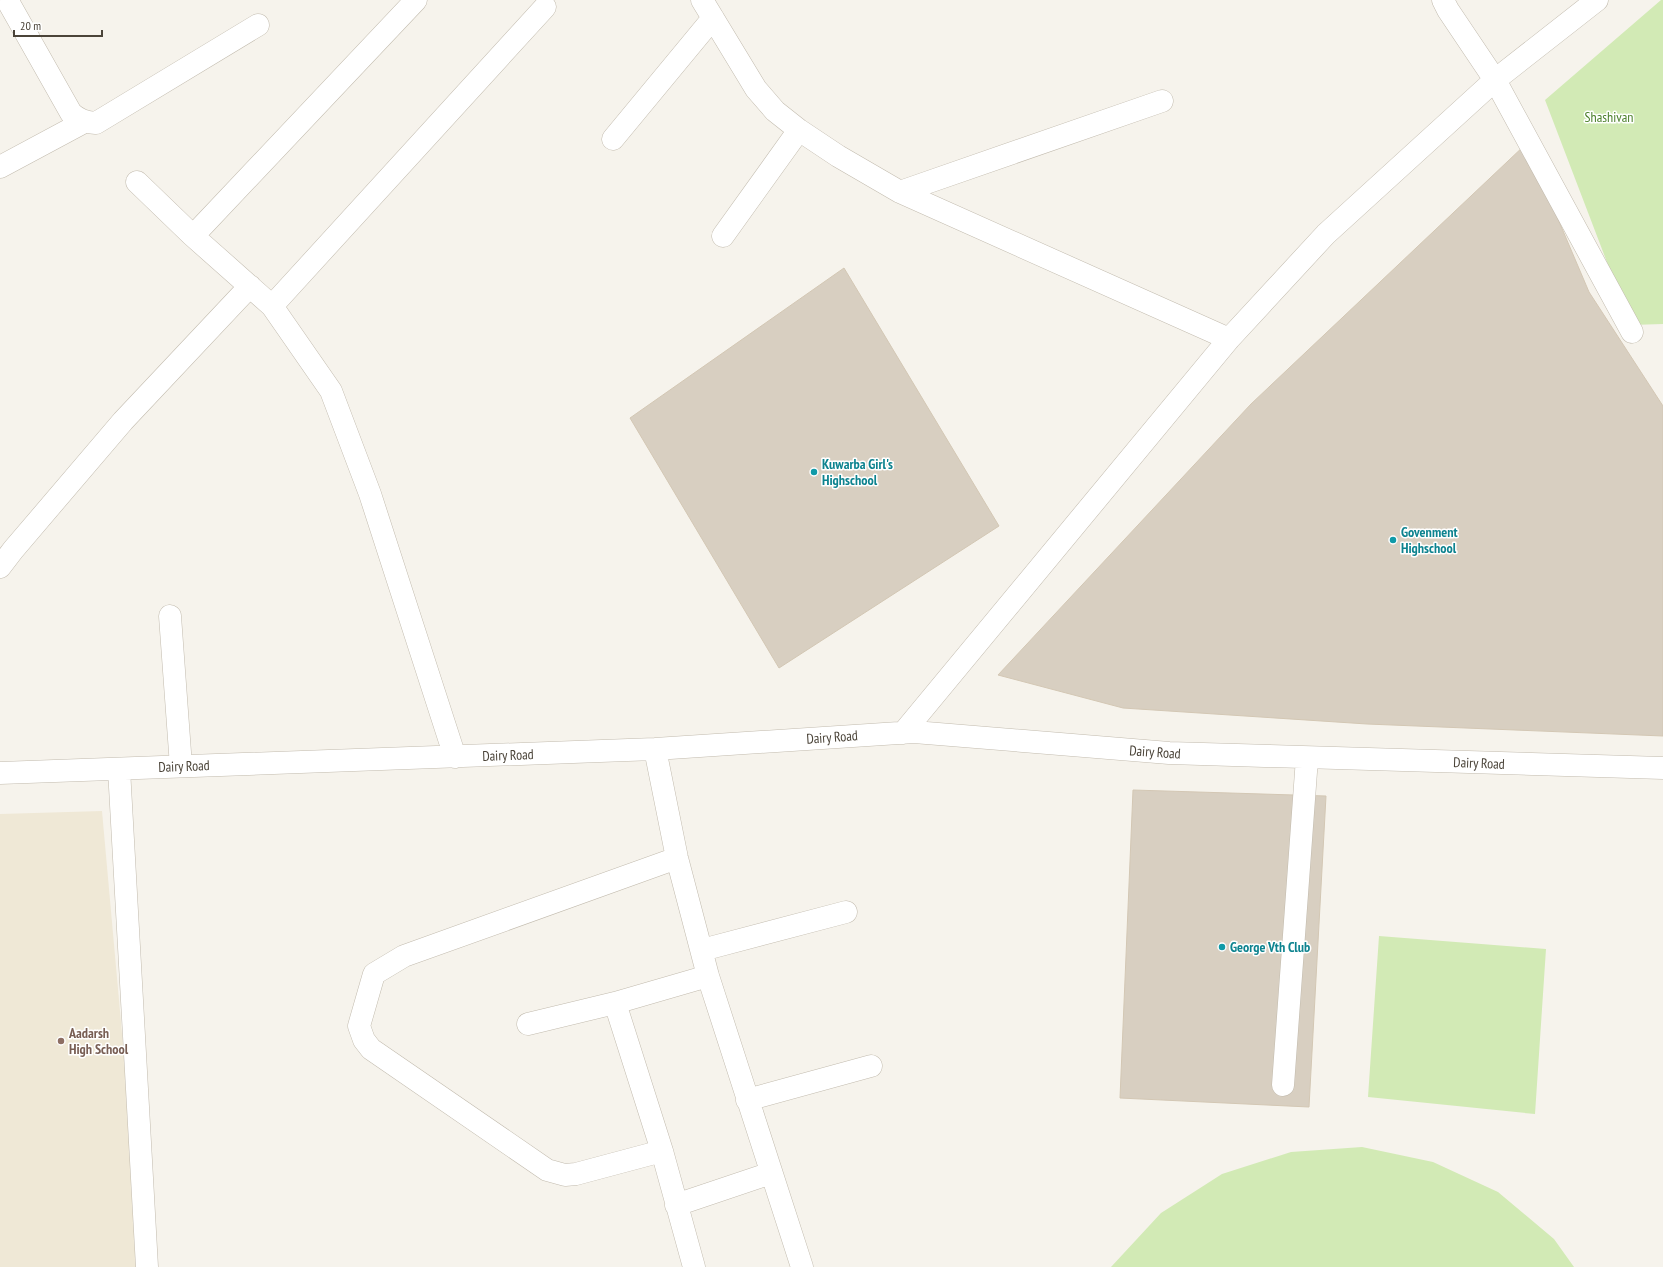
<svg xmlns="http://www.w3.org/2000/svg" width="1663" height="1267" viewBox="0 0 1663 1267" font-family="'PT Sans Narrow',sans-serif">
<style>
.education{fill:#efe8d6}
.green{fill:#d2eab5}
.building{fill:#d8cfc1;stroke:#d3c7b4}
.lines{fill:none;stroke-linecap:round;stroke-linejoin:round}
.minor-casing{stroke:#c2bbae;stroke-width:23}
.minor{stroke:#fff;stroke-width:22}
.culture-dot{fill:#0f9aa8;stroke:#fff;stroke-width:1.5}
.education-dot{fill:#8d6e63;stroke:#fff;stroke-width:1.5}
.labels{text-anchor:middle;stroke-width:3;stroke-linejoin:round;paint-order:stroke}
.park-label{font-size:14px;fill:#4a7f2a;stroke:#fff}
.culture-label{font-size:14px;font-weight:bold;fill:#0d838f;stroke:#fff;text-anchor:start}
.street-label{font-size:14px;fill:#4b4439;stroke:#fff}
.education-label{font-size:14px;font-weight:bold;fill:#785e54;stroke:#fff;text-anchor:start}
</style>
<rect width="100%" height="100%" fill="#f6f3ec"/>
<path class="education" d="M102 811 143 1267H0V814Z"/>
<path class="green" d="M1661 0H1663V324L1631 325 1545 100Z
M1379 936 1546 949 1535 1114 1368 1097Z
M1362 1147 1433 1162 1498 1192 1554 1239 1574 1267H1111L1161 1213 1222 1174 1291 1152Z"/>
<path class="building" d="M1526 144 1589 292 1663 406V736L1367 724 1123 708 998 675 1251 404Z
M844 268 999 526 779 668 630 418Z
M1133 790 1326 796 1309 1107 1120 1098Z"/>
<g class="lines">
<defs>
<path id="minor" d="M702 0 756 89 775 111 799 130 838 156 900 192 1229 339
M1443 0 1448 10 1495 80 1632 332
M10 5 71 113C79 120 85 122 96 123L258 25
M613 139 713 18
M0 167 84 122
M137 182 193 236 272 306 331 391 370 494 455 757
M900 192 1162 101
M193 236 416 0
M723 236 799 130
M272 306 545 7
M0 567 13 550 123 421 250 286
M170 616 181 766
M903 733 1229 339 1326 234 1495 80 1597 0
M655 749 677 858 708 976 802 1267
M119 769 147 1267
M0 773 655 749 914 732 1169 753 1663 768
M702 950 846 912
M615 1003 662 1151 694 1267
M528 1024 615 1003 708 976
M1283 1085 1307 758
M747 1100 871 1066
M662 1151 576 1174 565 1175 547 1170 371 1049 364 1040 359 1026 374 974 404 956 677 858
M676 1205 771 1173"/>
</defs>
<use href="#minor" class="minor-casing"/>
<use href="#minor" class="minor"/>
</g>
<g class="culture-dot">
<circle cx="814" cy="472" r="4"/>
<circle cx="1393" cy="540" r="4"/>
<circle cx="1222" cy="947" r="4"/>
</g>
<circle class="education-dot" cx="61" cy="1041" r="4"/>
<g class="labels">
<g class="park-label">
<text x="1609" y="122">Shashivan</text>
</g>
<g class="culture-label">
<text x="822" y="469">Kuwarba Girl's<tspan x="822" dy="16">Highschool</tspan></text>
<text x="1401" y="537">Govenment<tspan x="1401" dy="16">Highschool</tspan></text>
<text x="1230" y="952">George Vth Club</text>
</g>
<g class="street-label">
<text transform="translate(832 737) rotate(-4)" y="5">Dairy Road</text>
<text transform="translate(1155 752) rotate(4)" y="5">Dairy Road</text>
<text transform="translate(508 755) rotate(-2)" y="5">Dairy Road</text>
<text transform="translate(1479 763) rotate(2)" y="5">Dairy Road</text>
<text transform="translate(184 766) rotate(-2)" y="5">Dairy Road</text>
</g>
<g class="education-label">
<text x="69" y="1038">Aadarsh<tspan x="69" dy="16">High School</tspan></text>
</g>
</g>
<path d="M14 30v6h88v-6" fill="none" stroke="#4b4439" stroke-width="2"/>
<text x="20" y="30" font-size="12" fill="#4b4439" stroke="#ffffff" stroke-width="3" paint-order="stroke">20 m</text>
</svg>
